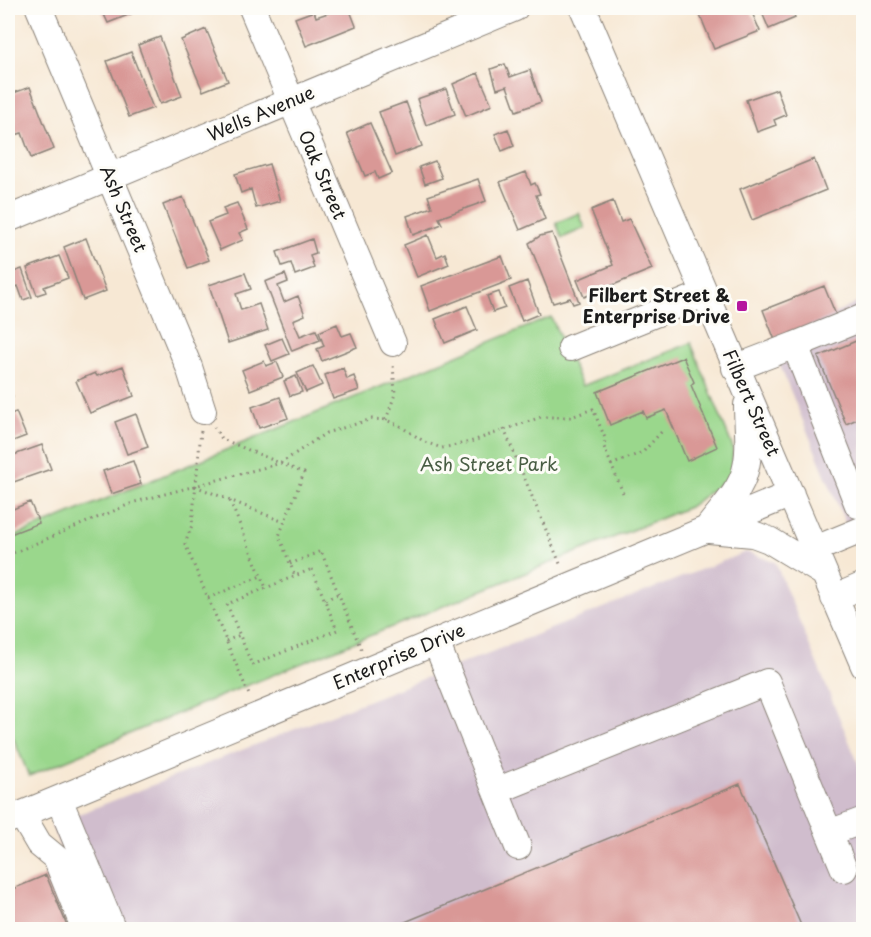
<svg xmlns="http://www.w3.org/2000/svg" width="871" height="937" viewBox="0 0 871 937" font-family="'Playpen Sans',sans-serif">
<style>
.industrial{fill:#d0bdcd}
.green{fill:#9ad78c;stroke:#5b7a54;stroke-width:1.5}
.building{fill:#d99896}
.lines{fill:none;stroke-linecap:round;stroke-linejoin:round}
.minor-casing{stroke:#8a8278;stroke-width:28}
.path{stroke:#8a8278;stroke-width:3;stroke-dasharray:1.5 4.5;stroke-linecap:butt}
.minor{stroke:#fff;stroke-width:26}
.poi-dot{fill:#b5179e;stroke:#fdfcf7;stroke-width:2}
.labels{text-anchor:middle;stroke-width:6;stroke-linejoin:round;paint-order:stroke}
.street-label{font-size:18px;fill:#1c1c1c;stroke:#fdfcf7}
.poi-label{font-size:18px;font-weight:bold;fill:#1c1c1c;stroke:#fdfcf7;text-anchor:end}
.park-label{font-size:18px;fill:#485d43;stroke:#fdfcf7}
</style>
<rect width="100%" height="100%" fill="#fdfcf7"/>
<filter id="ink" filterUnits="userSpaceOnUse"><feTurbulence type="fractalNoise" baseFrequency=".0167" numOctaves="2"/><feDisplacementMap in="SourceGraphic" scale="12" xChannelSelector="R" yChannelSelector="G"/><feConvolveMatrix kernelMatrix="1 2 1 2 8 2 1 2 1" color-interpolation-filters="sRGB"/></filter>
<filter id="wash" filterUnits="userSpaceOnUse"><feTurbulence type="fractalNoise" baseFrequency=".008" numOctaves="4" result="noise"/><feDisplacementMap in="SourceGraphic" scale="24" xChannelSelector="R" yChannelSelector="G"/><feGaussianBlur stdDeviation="1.35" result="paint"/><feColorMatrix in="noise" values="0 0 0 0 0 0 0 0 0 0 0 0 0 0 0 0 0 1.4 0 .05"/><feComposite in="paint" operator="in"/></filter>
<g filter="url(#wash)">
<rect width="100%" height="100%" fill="#f7e8d4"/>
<path class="industrial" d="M863 300V566L771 344Z
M746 552 775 562 863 775V929H94L51 825Z"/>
<path class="green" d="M579 213 585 228 562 238 556 223Z
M551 317 582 386 691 343 733 448 732 475 689 507 196 706 29 776 8 725V539Z"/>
<g id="blocks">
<path class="building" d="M101 8H131L133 13 108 23Z
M326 8H349L356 26 306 46 295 18 314 11 316 17 328 13Z
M697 8H750L760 31 714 49Z
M760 8H790L795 18 769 29Z
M206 29 228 81 203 91 181 40Z
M160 37 182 96 160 104 138 45Z
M131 52 153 108 129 117 107 61Z
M505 64 510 77 530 70 541 102 516 111 507 86 497 89 491 69Z
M478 73 492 105 466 116 453 84Z
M30 87 54 149 31 158 22 133 15 135 10 123 16 121 8 99V95Z
M446 89 455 114 426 125 417 99Z
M777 89 786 115 774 120 776 125 757 132 746 100Z
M406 102 422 146 395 156 379 112Z
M370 123 392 173 378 179 375 172 365 176 347 133Z
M508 129 514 146 502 151 495 134Z
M8 154 13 167 8 169Z
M814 159 826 190 752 220 740 189Z
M435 161 442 178 425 184 419 167Z
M269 164 280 201 256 208 251 189 241 193 235 174Z
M526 172 531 185 535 183 540 194 536 195 545 219 520 230 500 182Z
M478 179 486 201 439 218 442 224 413 235 407 216 432 207 428 196Z
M183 197 209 260 188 268 163 205Z
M613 201 621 222 629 219 652 269 584 297 577 280 613 265 591 210Z
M237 203 248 229 239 233 243 240 220 250 208 222 226 215 223 208Z
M552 233 579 302 573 304 570 298 553 303 529 243 540 236Z
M428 235 437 257 445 253 449 264 417 277 404 245Z
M86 238 106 291 83 300 64 247Z
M312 239 316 253 310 255 314 268 295 275 291 263 282 266 277 252Z
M59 256 68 278 44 287 46 292 37 295 27 268Z
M502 256 511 280 430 311 421 286Z
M22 269 32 297 23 300 18 286 11 289 14 298 8 301V274Z
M245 273 251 289 236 294 241 310 259 304 268 330 228 343 209 285Z
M285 274 288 282 278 286 284 302 298 296 305 315 293 320 300 336 316 330 320 340 292 351 265 282Z
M527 281 539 314 522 321 509 288Z
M824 286 836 315 775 340 763 310Z
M499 292 505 308 493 312 487 296Z
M467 306 477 330 445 343 435 319Z
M337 324 342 336 351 333 357 347 322 361 317 349 324 346 319 332Z
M282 338 289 354 272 361 265 345Z
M856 341 864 357V416L846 424 818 357Z
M683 357 694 382 691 385 717 447 687 461 666 410 646 418 643 411 610 425 597 392Z
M264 361 266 366 277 362 283 377 250 390 242 370Z
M123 366 134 396 90 413 76 381 95 373 97 376Z
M313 366 322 385 306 392 297 373Z
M343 368 347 379 354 376 359 390 333 399 325 375Z
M296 376 302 392 290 396 284 381Z
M8 383 13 397 8 400Z
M280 397 288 418 259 428 252 407Z
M16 412 26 436 8 443V415Z
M136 414 148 447 127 454 115 422Z
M42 445 51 469 8 484V457Z
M133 461 141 484 111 494 103 471Z
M30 502 39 523 8 535V511Z
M740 784 803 930H388V929Z
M46 875 69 930H8V891Z"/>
</g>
</g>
<g filter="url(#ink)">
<use href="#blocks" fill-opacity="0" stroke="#8a8278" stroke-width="1.5"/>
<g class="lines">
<defs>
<path id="minor" d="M39 8 189 367 203 411
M252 8 393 343
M583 8 864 666
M8 219 515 8
M571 348 704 294
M735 368 795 345
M858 505 795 345 864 317
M706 530C719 512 740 492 745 471 751 450 747 426 747 405
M709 530 753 534 769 540 822 572
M813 550 864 529
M834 598 864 585
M436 642 518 847
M496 791 767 682 844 869
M59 799 113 930
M22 815 39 844 56 858 85 930
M8 820 791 494
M829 833 864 820"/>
</defs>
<use href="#minor" class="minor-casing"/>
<path class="path" d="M386 420 395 394 393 364
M214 427 222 439 304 473 279 536 295 576
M504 429 561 566
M201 431 192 525 185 544 250 697
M611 465 643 452 664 429
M195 486 284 522
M230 501 266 588
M8 555 135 502 281 463 326 433 372 419 386 420 400 426 425 442 442 448 470 442 541 417H571L593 409 605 438 604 447 623 493
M290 564 321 551 361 649
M312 569 337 630 252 665 227 604Z
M208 598 261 576
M325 600 338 594
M226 641 240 635"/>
<use href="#minor" class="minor"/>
</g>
</g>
<rect class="poi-dot" x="736" y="300" width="12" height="12" rx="3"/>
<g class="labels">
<g class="street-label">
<text transform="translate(261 114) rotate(-23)" y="6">Wells Avenue</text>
<text transform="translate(322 175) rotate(67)" y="6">Oak Street</text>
<text transform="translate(123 209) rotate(67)" y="6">Ash Street</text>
<text transform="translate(751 403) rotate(66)" y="6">Filbert Street</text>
<text transform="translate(399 657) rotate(-23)" y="6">Enterprise Drive</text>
</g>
<g class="poi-label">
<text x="730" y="302">Filbert Street &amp;<tspan x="730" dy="21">Enterprise Drive</tspan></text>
</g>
<g class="park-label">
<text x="489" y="471">Ash Street Park</text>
</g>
</g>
<rect width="871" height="937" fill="none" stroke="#fdfcf7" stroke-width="30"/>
</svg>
